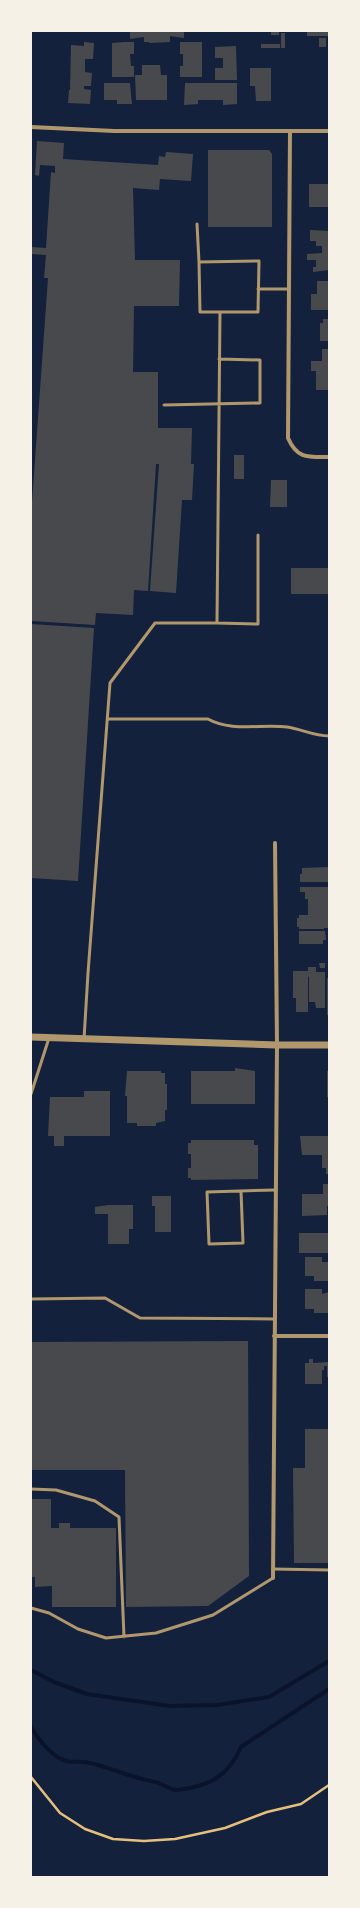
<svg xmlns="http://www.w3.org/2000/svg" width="360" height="1908" viewBox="0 0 360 1908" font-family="Roboto,sans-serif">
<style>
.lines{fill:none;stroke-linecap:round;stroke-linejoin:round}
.stream{stroke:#0b132b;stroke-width:4}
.building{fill:#48494c}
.path{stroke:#e5c07b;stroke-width:2.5}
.service{stroke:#b1986c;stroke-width:3}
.minor{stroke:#b1986c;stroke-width:4}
.tertiary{stroke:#b1986c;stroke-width:7}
</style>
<rect width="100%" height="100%" fill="#14213d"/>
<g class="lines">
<path class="stream" d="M31 1670 54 1682 87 1694 170 1706 217 1705 269 1697 329 1661
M31 1727C37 1738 48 1751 59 1758 70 1764 75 1761 85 1762 108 1766 131 1778 155 1782 163 1783 170 1791 178 1790 209 1786 228 1777 241 1747L329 1689"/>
</g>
<path class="building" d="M130 31H184V38L170 36V42L149 43V42H144V37L130 39Z
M271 31H279V35H271Z
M307 31H328V36H307Z
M281 33H285V48H281Z
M319 38H326V47H319Z
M84 42 94 43 93 59H85V72L92 73 91 86H84V89L91 90 90 104 68 103 69 90H70L71 45 84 46Z
M124 42H134V54H130L131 66H134V77H112V43Z
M180 42H202V77H180V66H183V54H180Z
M261 44H280V48H261Z
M236 46 237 80H215V68H223V58H215V47Z
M142 65H160L161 75H167V100H136L135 75H142Z
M250 68H271V101H256L255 86H250Z
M104 83H130L132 104H117V100H104Z
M185 83H237V104L223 105V100H198V104L184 105Z
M37 141 64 143 63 159 158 165 159 156 165 157 166 152 193 154 191 181 160 179 159 190 133 188 135 260H180L179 306H134L133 372H158V428H192L191 464H194L192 500H182L176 593 150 591 159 464H156L148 591 134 590 133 615 96 613 95 625 31 621V516L48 278H44L46 255 31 254V247L46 248 51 172 55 173V166L40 165 39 176 35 175Z
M208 150H269L272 154V227H208Z
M309 184H329V207H309Z
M310 230 329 231V270L313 272V267H316V260H307V254L322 253V246H316V241H310Z
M317 281H329V310H311V294H317Z
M323 319H329V341H320V323H323Z
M322 349H329V390H316V371H311V361H322Z
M234 455H244V479H234Z
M271 480H287V507H270Z
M291 568H329V594H291Z
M31 624 94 628 78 881 31 878Z
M329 867V882H300V874H302V868Z
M300 887H329L328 928H324V929H299V927H297V918H299V915H308V899H305V892H300Z
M299 931H325L326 940H323V944H299Z
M319 963H325V968H320Z
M308 967H316V972H325V1008H316L315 1002H309V977H308V1012H296V998H293V971H308Z
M327 978H329V1015H327Z
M235 1068 255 1071V1104H191V1071H235Z
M127 1071H161V1073H165V1084H167V1110H165V1121L156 1123V1126H137V1123H127V1096H125Z
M327 1071H329V1097H327Z
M84 1091H110V1136H64V1146H54V1136H48L50 1097H84Z
M300 1136H328L329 1174H326V1168H322V1155H302Z
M191 1140H254V1145H258V1179L191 1180V1178H188V1168H191V1154H188V1143H191Z
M323 1184H329V1206H327V1215L302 1216V1194H323Z
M152 1196H171V1232H155V1206H152Z
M108 1205H133V1229H129V1244H108V1214H95V1207Z
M299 1233H329V1253H299Z
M305 1257H322V1262H329V1281H314V1276H305Z
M305 1289H322V1294L329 1292V1313H314V1309H305Z
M248 1341 249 1576 208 1606 126 1607 125 1470H31V1342Z
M309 1359H313V1363L329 1362V1377H327V1366H324V1370H322V1384H305V1363H309Z
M305 1429H329V1563H294L293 1468H305Z
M31 1499H51V1528H59V1523H70V1528H116V1607H52V1586L35 1587V1577H31Z"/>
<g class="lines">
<path class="path" d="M31 1777 60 1813 85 1829 113 1839 144 1841 175 1839 225 1828 267 1812 301 1804 329 1785"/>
<path class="service" d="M197 224 199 262 259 261 258 312H200L199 262
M258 289H289
M164 405 260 403V360L219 359
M217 623 258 624V535
M108 719H208C231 732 261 724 287 727 301 729 314 736 329 736
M84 1039 88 973 110 683 155 623H217L220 312
M31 1094 49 1038
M241 1191 243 1243 209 1244 207 1192 275 1190
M31 1299 105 1298 140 1318 274 1319
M31 1489 56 1490 95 1501 119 1517 124 1637
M273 1569 329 1570
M31 1608 49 1613 78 1629 106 1638 156 1633 213 1615 273 1578"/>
<path class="minor" d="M31 127 114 131H329
M290 131 288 438C297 459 308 457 329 457
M274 1336H329
M273 1578 277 1045 275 843"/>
<path class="tertiary" d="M31 1037 277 1045H329"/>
</g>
<rect width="360" height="1908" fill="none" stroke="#f6f1e7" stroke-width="64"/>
</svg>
